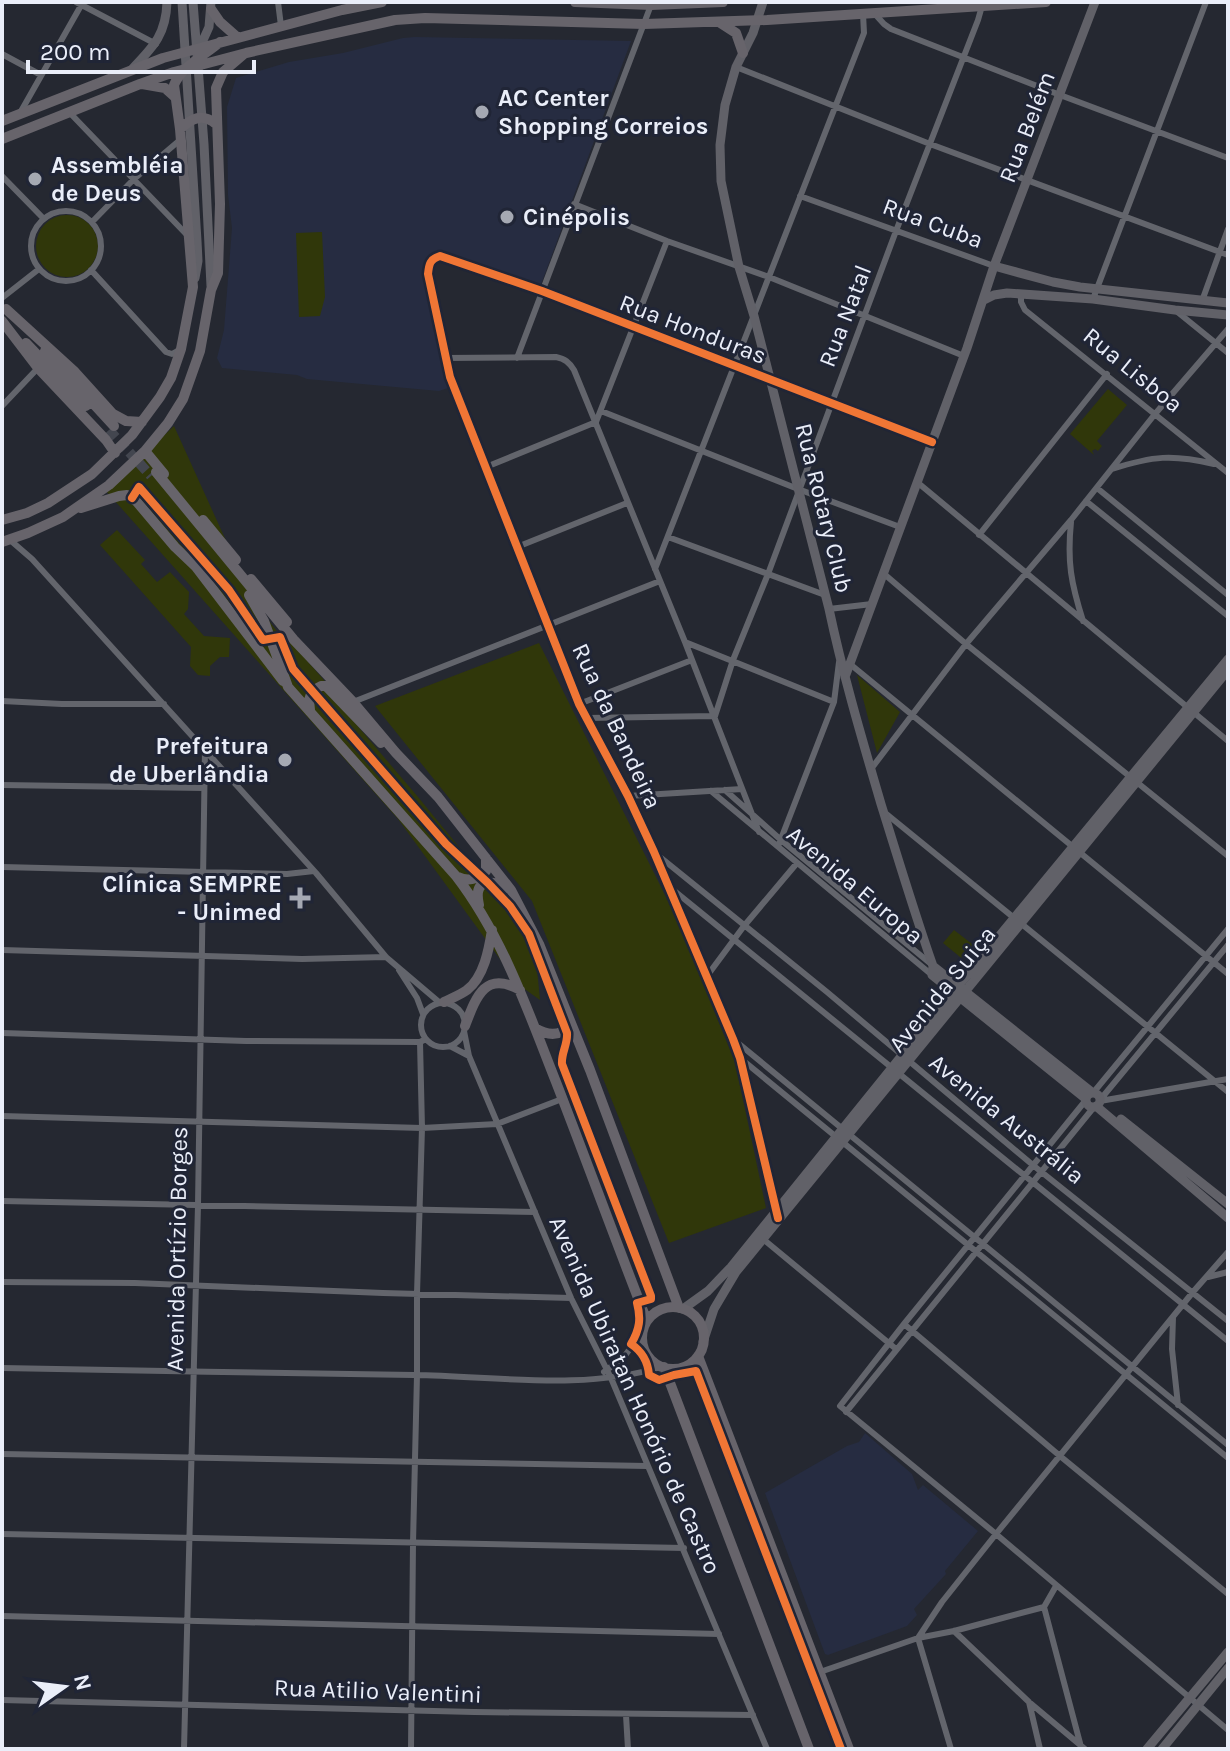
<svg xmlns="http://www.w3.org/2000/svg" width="1230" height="1751" viewBox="0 0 1230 1751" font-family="Karla,sans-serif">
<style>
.built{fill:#262c41}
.green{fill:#30370a}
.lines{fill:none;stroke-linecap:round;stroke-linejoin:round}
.primary-tunnel{stroke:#43464f;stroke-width:10;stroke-dasharray:10 5;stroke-linecap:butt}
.street{stroke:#63656c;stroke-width:6}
.secondary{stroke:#616168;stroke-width:9}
.primary{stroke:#67646b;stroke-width:10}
.cycleway-casing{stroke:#202536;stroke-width:13}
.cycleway{stroke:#f07635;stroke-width:8}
.poi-dot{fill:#a5a9b3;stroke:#202536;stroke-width:3}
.labels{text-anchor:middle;stroke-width:6;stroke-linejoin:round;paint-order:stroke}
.poi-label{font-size:24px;font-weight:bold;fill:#eaeef9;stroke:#202536;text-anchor:start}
.street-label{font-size:24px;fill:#eaeef9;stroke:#202536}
</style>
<rect width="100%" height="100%" fill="#252831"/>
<path class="built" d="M415 37 631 41 539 290 440 256 433 258 428 274 454 386 439 391 307 379 297 375 222 368 217 358 224 330 232 228 228 195 227 107 236 78 289 62 343 53 403 38Z
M865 1433 912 1474 918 1490 923 1485 978 1531 945 1571 946 1574 914 1609 917 1615 907 1626 828 1655 825 1654 765 1493 847 1446 859 1442Z"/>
<path class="green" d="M36 246a31 31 0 1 1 62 0a31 31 0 1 1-62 0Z
M322 232 325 297 320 316 299 317 296 233Z
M1108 389 1127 405 1097 441 1102 446 1098 451 1095 449 1092 451 1094 455 1070 434Z
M174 426 253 600 286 643 290 641 329 686 326 689 418 797 496 892 535 948 540 1000 519 985 398 819 106 491Z
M117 530 145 560 141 564 157 582 170 572 189 592 188 609 184 614 204 636 230 638 229 657H220L210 666V676L198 675 190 666 191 647 100 545Z
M539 643 676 917 735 1062 766 1208 669 1243 532 901 375 706Z
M857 675 900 712 877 753Z
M954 930 976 947 965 961 943 943Z"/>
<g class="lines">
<path class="primary-tunnel" d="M109 430 151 476"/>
<path class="street" d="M76 2 156 44
M278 2 281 26
M874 13 884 24 891 29 1060 95 1228 158
M2 54 41 75
M736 67 930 144 1228 255
M20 113 83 2
M70 113 189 237
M2 176 43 218
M800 196 994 266
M574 204 667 241 769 277 964 356
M31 246a35 35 0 1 1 70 0a35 35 0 1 1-70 0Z
M92 222 134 179 180 140
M91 270 166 352 172 354 181 349
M1021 294V302L1025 310 1228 473
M2 298 39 269
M1093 299 1206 2
M1202 301 1228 229
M1175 310 1228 353
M444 358 556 357C565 359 569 362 574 370L685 642 759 832
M517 358 651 5
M2 406 38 368
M601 411 798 489 900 527
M596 422 667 241
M486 467 596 422
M1112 469C1153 456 1172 454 1214 464
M917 482 1228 741
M1097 488 1228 595
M1086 501 1228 616
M1071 522C1067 562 1071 583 1083 621
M979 535 1107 374
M668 537 825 595
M10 540 32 559 316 873 386 957 439 1002
M517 547 627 503
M655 569 864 33 863 14
M883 573 966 644 1228 856
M829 609 872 604
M685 642 834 702
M850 664 1228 974
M2 701 62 704H164
M353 702 660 581
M579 704 692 660
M586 718 715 716 733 660 768 574 896 231 978 20 982 6
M871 769 966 644 1071 520 1155 414 1228 329
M2 785 204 788
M725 790 781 840 931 964
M711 791 932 975
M628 796 742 789
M884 812 1228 1092
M779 844 834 702 839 662
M655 853 827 992 1034 1166 1228 1321
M2 867 287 874 314 871
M672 889 1228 1341
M2 950 302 959 386 957
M399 970 417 998 423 1014
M707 976 744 926 797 863
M421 1025a22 22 0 1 1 44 0a22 22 0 1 1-44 0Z
M464 1031 469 1056 571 1298 611 1378 767 1749
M2 1033 246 1041 420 1042
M733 1039 1228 1445
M450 1046 469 1056
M740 1058 1228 1458
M1093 1093 1228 929
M1086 1100 904 1324 840 1406 996 1534 1228 1730
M1100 1100 1228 945
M1100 1101 1228 1079
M2 1116 422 1128 497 1124 562 1099
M2 1201 535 1212
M777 1209 740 1058 733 1039 654 852 628 796 579 704 450 377 428 274C429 264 430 259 440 256L542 291 932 442
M763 1239 896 1349
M1208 1277 1228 1272
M2 1282 135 1283 383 1293 571 1298
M1173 1317 1172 1349 1178 1405
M904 1324 1060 1456 1228 1594
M2 1368C139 1371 277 1373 414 1375 496 1376 582 1391 661 1367
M604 1372 624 1357 642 1332
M846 1412 1094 1107
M2 1454 647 1466
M2 1534 684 1548
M1044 1607 1080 1743
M2 1616 719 1634
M954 1631 1029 1702 1085 1749
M918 1638 942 1602 996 1534 1193 1292 1228 1252
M918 1638 951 1749
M820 1672 918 1638 954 1631 1044 1607 1056 1586
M2 1700 474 1712 753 1715
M1029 1702 1040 1749
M626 1715 628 1749
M184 1749 198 1205 205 749
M411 1749 413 1543 417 1375V1294L422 1128 420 1042 426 1039"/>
<path class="secondary" d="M182 2 197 241 198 261 195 278
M193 2 204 144 211 286
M763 2 753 33 736 67 725 105 720 145 721 181 739 267 754 316 829 609C843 675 862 739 881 804 898 858 914 912 933 966L932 975 1086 1099
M200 47 209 27 211 2
M133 68C154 46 166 34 167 2
M994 266 1053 282 1080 287 1228 303
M984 300 994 295 1007 293 1093 299 1175 310 1228 315
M845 677 967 348 994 266 1095 2
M933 966 1093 1093
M1086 1100a7 7 0 1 1 14 0a7 7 0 1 1-14 0Z
M1096 1106 1228 1218
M1121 1119 1228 1204
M683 1309 708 1291 731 1267 958 986 1228 659
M703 1342 714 1309 736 1272 1228 670
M1147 1749 1228 1652
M1162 1749 1228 1668"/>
<path class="primary" d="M575 2 651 5 723 2
M211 9 220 22 237 37
M719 22 736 33 743 53
M142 84 165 88 175 97
M2 121 163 58 342 10 382 2
M180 129C192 118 202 113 216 124
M2 139 140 84 174 72 246 53 395 20 425 18 644 24 767 20 1046 2
M6 309 75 372 113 414 126 421 142 422
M2 321 38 368 106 440 115 453
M26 343 86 406
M45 351 114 426
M145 451 164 474
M156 472 294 640 353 702 396 753 438 797 511 890 539 944 590 1070 679 1308
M81 508 119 496 127 495 137 502 175 547 196 567 283 681
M2 520 27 513 48 503 92 474 132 435 160 397 171 378 181 349 193 287 180 129 174 85C181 67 205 55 220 42
M203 520 236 560
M2 542 28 533 63 517 109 485 145 451 168 423 183 399 200 351 211 290 218 273 220 204 216 88 223 72 244 54
M251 579 287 622
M249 595 264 621 288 687 456 876C503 937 528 1011 556 1082 587 1162 616 1242 647 1321
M310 710 309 700 312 691 321 686H326L381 743
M458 877C468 882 478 879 486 871V858
M479 905C473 878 491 879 509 889
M444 1002C452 998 460 995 467 990 484 977 489 949 492 930
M465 1026C476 997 485 970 520 990
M535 1028C548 1036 561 1037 570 1024
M642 1338a31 31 0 1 1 62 0a31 31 0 1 1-62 0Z
M698 1356 849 1749
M664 1367 809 1749"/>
<defs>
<path id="cycleway" d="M132 498 139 487 229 590 263 640 280 637 293 669 446 844 488 883 510 906 529 934 567 1033C568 1044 561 1053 562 1064L651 1296V1299L637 1303C641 1318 640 1329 631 1344 643 1352 648 1362 649 1375L659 1380 674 1375 696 1371 841 1749
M778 1218 740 1058 733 1039 654 852 628 796 579 704 450 377 428 274C429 264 430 259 440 256L542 291 932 442"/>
</defs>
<use href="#cycleway" class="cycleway-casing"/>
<use href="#cycleway" class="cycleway"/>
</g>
<g class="poi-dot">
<circle cx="482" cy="112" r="8"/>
<circle cx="35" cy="179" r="8"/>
<circle cx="507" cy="217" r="8"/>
<circle cx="285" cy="760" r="8"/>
<path d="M296 886h8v8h8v8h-8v8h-8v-8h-8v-8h8z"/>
</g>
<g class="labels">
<g class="poi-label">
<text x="498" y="106">AC Center<tspan x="498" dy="28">Shopping Correios</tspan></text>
<text x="51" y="173">Assembléia<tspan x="51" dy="28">de Deus</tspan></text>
<text x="523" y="225">Cinépolis</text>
<text x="269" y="754" text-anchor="end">Prefeitura<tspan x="269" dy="28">de Uberlândia</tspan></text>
<text x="282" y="892" text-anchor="end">Clínica SEMPRE<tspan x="282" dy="28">- Unimed</tspan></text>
</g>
<g class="street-label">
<text transform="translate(1027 127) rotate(-69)" y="8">Rua Belém</text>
<text transform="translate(933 223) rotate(20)" y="8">Rua Cuba</text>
<text transform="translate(845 316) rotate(-69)" y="8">Rua Natal</text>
<text transform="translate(693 329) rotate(21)" y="8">Rua Honduras</text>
<text transform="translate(1133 370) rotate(39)" y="8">Rua Lisboa</text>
<text transform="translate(824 508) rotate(76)" y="8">Rua Rotary Club</text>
<text transform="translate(617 726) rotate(65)" y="8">Rua da Bandeira</text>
<text transform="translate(855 885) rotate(40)" y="8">Avenida Europa</text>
<text transform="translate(942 989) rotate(-51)" y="8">Avenida Suiça</text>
<text transform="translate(1007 1119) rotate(39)" y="8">Avenida Austrália</text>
<text transform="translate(177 1249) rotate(-89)" y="8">Avenida Ortízio Borges</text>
<text transform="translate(635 1395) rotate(66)" y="8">Avenida Ubiratan Honório de Castro</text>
<text transform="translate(378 1691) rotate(2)" y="8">Rua Atilio Valentini</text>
</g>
</g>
<rect width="1230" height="1751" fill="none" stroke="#eaeef9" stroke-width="8"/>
<g transform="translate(64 1687) rotate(76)" stroke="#202536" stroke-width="6" paint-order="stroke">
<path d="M0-6L14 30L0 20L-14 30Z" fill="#eaeef9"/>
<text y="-12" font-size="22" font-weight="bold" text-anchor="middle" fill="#eaeef9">N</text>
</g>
<path d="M28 60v12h226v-12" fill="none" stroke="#eaeef9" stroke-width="4"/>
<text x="40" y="60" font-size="24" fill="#eaeef9" stroke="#202536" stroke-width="6" paint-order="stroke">200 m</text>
</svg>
